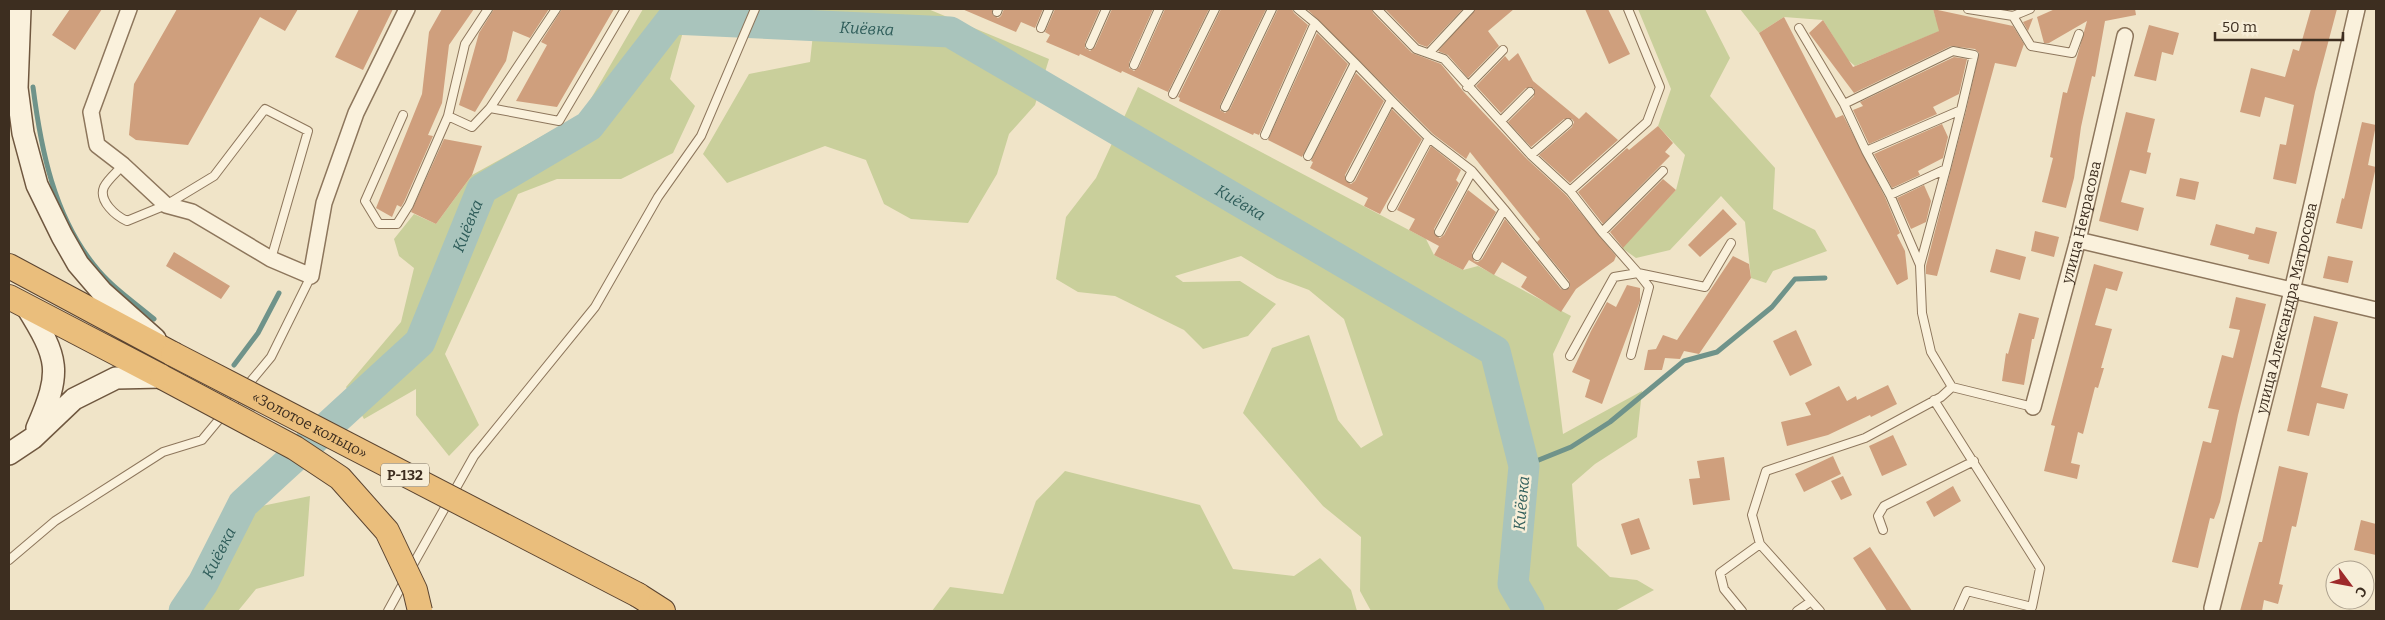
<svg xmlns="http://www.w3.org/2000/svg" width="2385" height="620" viewBox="0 0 2385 620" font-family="Bitter,serif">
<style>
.green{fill:#c9cf9b}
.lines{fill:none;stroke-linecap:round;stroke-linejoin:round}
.stream{stroke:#6f938a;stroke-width:5}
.river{stroke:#a9c4bc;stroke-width:31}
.building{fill:#cf9f7d}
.service-casing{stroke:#8d765c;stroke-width:10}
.minor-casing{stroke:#8d765c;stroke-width:18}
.secondary-casing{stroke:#6f573f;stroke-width:24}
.trunk-casing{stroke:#5b4430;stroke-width:26}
.service{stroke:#faf1dc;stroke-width:8}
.minor{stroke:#faf1dc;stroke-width:15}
.secondary{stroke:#faf1dc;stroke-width:21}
.trunk{stroke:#eabe7c;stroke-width:24}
.trunk-bridge-casing{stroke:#5b4430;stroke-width:26;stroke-linecap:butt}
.trunk-bridge{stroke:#eabe7c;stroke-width:24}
.labels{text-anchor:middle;stroke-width:5;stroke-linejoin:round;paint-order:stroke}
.shield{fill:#f7eed8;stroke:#756857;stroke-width:1}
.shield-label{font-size:14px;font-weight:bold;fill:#3d2e20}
.street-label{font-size:15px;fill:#3d2e20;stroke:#f7eed8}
.water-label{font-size:16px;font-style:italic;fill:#2f5d5a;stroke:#f7eed8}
</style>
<rect width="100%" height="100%" fill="#f0e4c8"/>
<path class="green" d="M643 9H696L689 10 670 79 695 106 673 153 621 179H557L518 194 445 354 479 425 449 456 416 415V389L364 419 346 387 401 322 414 268 399 256 394 239 414 214 436 224 472 175 582 114Z
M785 9H928L1049 59 1035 105 1009 134 997 174 968 223 911 219 884 204 866 160 825 146 727 183 703 154 749 74 810 62 815 15Z
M1638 9H1705L1730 58 1710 96 1775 168 1773 209 1815 230 1827 251 1773 271 1766 283 1751 278 1745 222 1721 196 1670 250 1636 258 1622 248 1676 190 1685 155 1658 126 1671 89Z
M1740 9H1933L1936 19 1962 22 1855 66 1848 60 1823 20 1784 17 1759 33Z
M1138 87 1426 239 1434 255 1463 270 1478 266 1571 316 1553 354 1563 434 1642 391 1637 437 1595 464 1572 484 1577 546 1610 577 1637 580 1654 590 1615 611H1371L1360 591 1361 537 1323 506 1243 413 1272 348 1309 335 1338 420 1361 448 1383 435 1344 319 1309 290 1277 278 1241 256 1175 276 1183 282 1240 281 1276 304 1248 336 1203 349 1184 330 1115 296 1078 292 1056 279 1066 217 1096 178Z
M1065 471 1200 505 1233 569 1294 576 1320 558 1351 590 1357 611H932L950 587 1003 594 1036 501Z
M310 496 304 576 256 589 238 611H195L257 507Z"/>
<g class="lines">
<path class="stream" d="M33 87C41 150 54 215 94 265 110 286 134 302 154 319
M234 365 258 333 279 293
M1524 466 1571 447 1610 422 1684 361 1717 352 1772 307 1795 279 1825 278"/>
<path class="river" id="s1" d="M184 611 203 583 243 504 420 342 482 189 589 126 672 19 950 32 1495 351 1524 466 1513 584 1529 611"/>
</g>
<path class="building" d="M70 9H102L75 50 52 35Z
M177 9H298L285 31 260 17 188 145 136 140 129 135 134 84Z
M359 9H393L363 70 335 57Z
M442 9H474L449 45 442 103 428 135 433 136 404 202 401 207 397 205 392 217 376 208 422 94 429 32Z
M494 9H549L530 38 513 31 506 61 475 112 459 105 479 33Z
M562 9H614L557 107 516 101 547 45 541 42Z
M962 9H992L993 15 998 18 1001 16 1004 9H1043L1035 28 1021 22 1016 32Z
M1055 9H1100L1085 43V48L1090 51 1095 47 1112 9H1153L1129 63V68L1134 71 1139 67 1165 9H1209L1168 92 1122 71 1121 73 1080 54 1079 56 1046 42 1050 35 1045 32Z
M1221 9H1266L1220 105V110L1225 113 1230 109 1278 9H1292L1294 13 1308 25 1259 135 1254 133 1253 135 1179 101 1180 98 1178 97Z
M1307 9H1372L1373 13 1412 53 1441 64 1463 91 1527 159 1566 195 1616 256 1614 261 1576 289 1561 312 1521 287 1527 277 1502 262 1494 275 1469 260 1463 270 1434 255 1439 246 1409 230 1415 219 1397 210 1431 146 1461 170 1456 180 1459 183 1434 229 1435 235 1440 238 1444 235 1468 190 1496 212 1472 253 1474 261 1478 262 1482 259 1505 219 1561 289 1566 290 1570 287 1569 281 1537 242 1540 239 1470 152 1466 159 1433 134Z
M1385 9H1463L1427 47 1419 44Z
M1475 9H1514L1488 31 1499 46 1468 78 1448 55 1438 51Z
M1585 9H1608L1630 54 1609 64Z
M1933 9 2013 26 2024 44 2016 67 1995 63 1937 276 1926 274V266L1966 111 1979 53 1975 49 1951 46 1854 93 1809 33 1823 20 1853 67 1939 31Z
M2055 9H2135L2136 15 2105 21 2095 77 2092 76 2081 127 2074 178 2066 208 2042 202 2053 158 2050 157 2063 92 2067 93 2087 21 2049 43H2044L2037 17Z
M2311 9H2337L2315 92 2296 184 2273 179 2280 144 2286 145 2294 105 2265 97 2260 117 2240 112 2251 68 2285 77 2293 49 2299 51Z
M1784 17 1836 118 1843 115 1885 197 1900 233 1897 235 1905 251 1908 279 1897 285 1759 33Z
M2033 18 2028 31 2023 22Z
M2149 25 2179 33 2173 55 2162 52 2156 81 2134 76Z
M1317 33 1348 64 1302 157 1268 140Z
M1518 53 1533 81 1579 119 1586 112 1618 140 1570 183 1539 155 1572 127 1574 122 1572 119H1564L1531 147 1508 122 1534 96V88H1526L1501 113 1476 86 1505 56 1509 61Z
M1954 57 1967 59 1959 94 1933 107 1937 114 1869 144 1853 110 1863 106 1860 102Z
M1356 73 1384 101 1345 175 1346 181 1351 184 1355 181 1392 109 1422 139 1380 214 1364 206 1368 198 1310 168 1313 162 1311 161Z
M2126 112 2155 119 2147 152 2151 153 2146 174 2130 170 2121 202 2144 208 2138 231 2099 221Z
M2362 122 2376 125 2368 165 2376 167 2362 229 2336 223 2342 198 2344 199Z
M1942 124 1948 137 1943 158 1918 171 1920 175 1892 188 1874 154Z
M1658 126 1673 143 1665 152 1670 156 1603 224 1578 192 1627 148 1629 150Z
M444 139 482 146 472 175 436 224 411 212Z
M2180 178 2199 182 2195 200 2176 196Z
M1663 179 1676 190 1623 248 1610 232Z
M1924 185 1931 201 1926 222 1911 229 1897 198Z
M1723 209 1737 224 1700 257 1688 245Z
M2216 224 2254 234 2256 227 2277 232 2269 264 2248 259 2249 255 2210 245Z
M2035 231 2059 237 2054 257 2031 251Z
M1996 249 2026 257 2020 280 1990 272Z
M174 252 230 286 221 299 166 266Z
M1733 256 1749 264 1751 278 1699 354 1684 351 1680 359 1665 358 1662 370H1644L1648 350 1656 349 1663 335 1677 340Z
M2328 256 2353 261 2348 283 2323 278Z
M2094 264 2123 272 2117 291 2106 288 2095 325 2112 329 2101 368H2104L2098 388 2095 387 2083 434 2078 432 2071 463 2080 465 2077 479 2044 471 2055 426 2051 425Z
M1627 285 1640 288V301L1602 404 1585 397 1590 380 1572 372 1591 331 1607 302 1616 307Z
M2236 297 2266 304 2238 415 2220 502 2214 519 2210 518 2198 568 2172 562 2203 441 2211 443 2219 410 2208 408 2222 355 2233 358 2240 330 2229 328Z
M2019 313 2039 318 2034 339H2032L2024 385 2002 381 2006 353 2008 354Z
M2314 316 2338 322 2321 387 2348 394 2344 409 2317 403 2309 436 2287 431Z
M1796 330 1812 365 1790 376 1773 341Z
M1888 385 1897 404 1871 417 1870 415 1828 435 1787 446 1781 422 1811 415 1805 403 1839 386 1847 401 1856 396 1857 400Z
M1893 435 1907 465 1882 476 1869 446Z
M1833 456 1841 474 1804 492 1795 474Z
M1724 457 1730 500 1693 505 1689 479 1700 478 1697 461Z
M2279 466 2308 473 2296 527 2292 526 2279 584 2283 585 2278 604 2264 600 2262 611H2240L2259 542H2262Z
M1843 476 1852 495 1841 500 1831 481Z
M1953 486 1961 501 1934 517 1926 502Z
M1639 518 1650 549 1631 555 1621 524Z
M2361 520 2376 524V555L2354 550Z
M1870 547 1912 611H1887L1853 558Z"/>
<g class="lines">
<defs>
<path id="service" d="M488 9 465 44 448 116 472 127 490 108 556 9
M1377 9 1416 49 1444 59 1531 155 1570 191 1602 232 1638 273 1705 287 1731 243
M1968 9 2013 16 2030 9
M997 12 998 9
M2013 16 2031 46 2072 53 2079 34
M1041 28 1049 9
M1799 28 1844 104 1866 151 1890 195 1920 265 1922 313 1931 352 1952 387
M1090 45 1106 9
M1429 53 1470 9
M1134 65 1159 9
M1467 87 1503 50
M1173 94 1215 9
M1391 100 1429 138 1392 207
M1844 104 1953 51 1974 55 1961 110 1866 151
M1225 107 1272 9
M490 108 559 121 625 9
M403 115 365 201 379 224H397L409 205 448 116
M1501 121 1530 92
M1265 135 1315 23 1298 9
M1429 138 1472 171 1439 232
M1531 155 1568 123
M1308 156 1355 63 1315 23
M123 165C118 171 108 179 104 187 98 201 116 216 127 221L166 205 214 176 265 109 308 131 271 259
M1472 171 1504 209 1477 256
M1350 178 1391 100 1355 63
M1570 191 1647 122 1660 87 1628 9
M1890 195 1946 169 1961 110
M1504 209 1565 285
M1602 232 1663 171
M1920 265 1946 169
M1570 356 1614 277 1638 273 1649 287 1631 355
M1934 400 2040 568 2032 607 1967 591 1958 611
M1883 530 1878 516 1884 506 1974 461
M9 560 55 521 163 452 202 440 271 357 311 276
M410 570 474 456 595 307 658 197 701 136 755 9
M388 611 405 580
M1742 611 1724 589 1720 573 1760 544
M1797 611 1810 602
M1820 611 1760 544 1752 515 1766 471 1865 438 1941 397 1952 387 2033 407"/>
<g id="minor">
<path d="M129 9 91 112 97 145 123 165 166 205 192 212 271 259 311 276 324 203 356 113 407 9"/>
<path d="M2078 240 2376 310"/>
<path id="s2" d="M2033 407 2078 240 2125 36"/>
<path id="s3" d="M2212 608 2292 291 2357 9"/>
</g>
<path id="secondary" d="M20 9 17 88 23 133 37 185 62 236 78 264 102 292 155 339
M26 306C59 359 62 371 37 428
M9 454 33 438 74 399 116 378 162 377"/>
<path id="trunk" d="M9 266 173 354
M9 297 162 377
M638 595 663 611"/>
</defs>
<use href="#service" class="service-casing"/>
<use href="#minor" class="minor-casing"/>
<use href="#secondary" class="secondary-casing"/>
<use href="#trunk" class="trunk-casing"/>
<use href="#service" class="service"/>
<use href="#minor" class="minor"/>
<use href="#secondary" class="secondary"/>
<use href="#trunk" class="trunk"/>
<defs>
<g id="trunk-bridge">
<path id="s4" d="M173 354 638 595"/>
<path d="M162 377 295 448 340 478 387 531 415 590 420 611"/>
</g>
</defs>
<use href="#trunk-bridge" class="trunk-bridge-casing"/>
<use href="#trunk-bridge" class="trunk-bridge"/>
</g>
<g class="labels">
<rect class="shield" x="381" y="463.5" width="48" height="23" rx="4"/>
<g class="shield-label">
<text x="405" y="480">Р-132</text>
</g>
<g class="street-label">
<text dy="5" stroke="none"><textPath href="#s2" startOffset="191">улица Некрасова</textPath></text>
<text dy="5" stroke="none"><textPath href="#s3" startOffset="309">улица Александра Матросова</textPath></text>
<text dy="5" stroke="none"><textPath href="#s4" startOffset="154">«Золотое кольцо»</textPath></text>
</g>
<g class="water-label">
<text dy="6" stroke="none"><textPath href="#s1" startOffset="982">Киёвка</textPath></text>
<text dy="6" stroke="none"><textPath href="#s1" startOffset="1402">Киёвка</textPath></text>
<text dy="6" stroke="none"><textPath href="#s1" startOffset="488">Киёвка</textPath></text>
<text transform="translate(1521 503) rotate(-85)" y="6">Киёвка</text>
<text dy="6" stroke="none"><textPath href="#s1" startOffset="68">Киёвка</textPath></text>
</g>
</g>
<rect width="2385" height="620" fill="none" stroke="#3d2e20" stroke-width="20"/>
<g transform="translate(2350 585) rotate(122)"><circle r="24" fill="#f7eed8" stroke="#ada18e"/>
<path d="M0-4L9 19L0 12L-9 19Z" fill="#9e2a2b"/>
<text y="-8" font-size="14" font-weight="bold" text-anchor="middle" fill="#3d2e20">С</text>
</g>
<path d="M2215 32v8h128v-8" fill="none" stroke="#3d2e20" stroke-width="2.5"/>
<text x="2222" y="32" font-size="15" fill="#3d2e20" stroke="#f7eed8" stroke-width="4" paint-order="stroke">50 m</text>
</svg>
